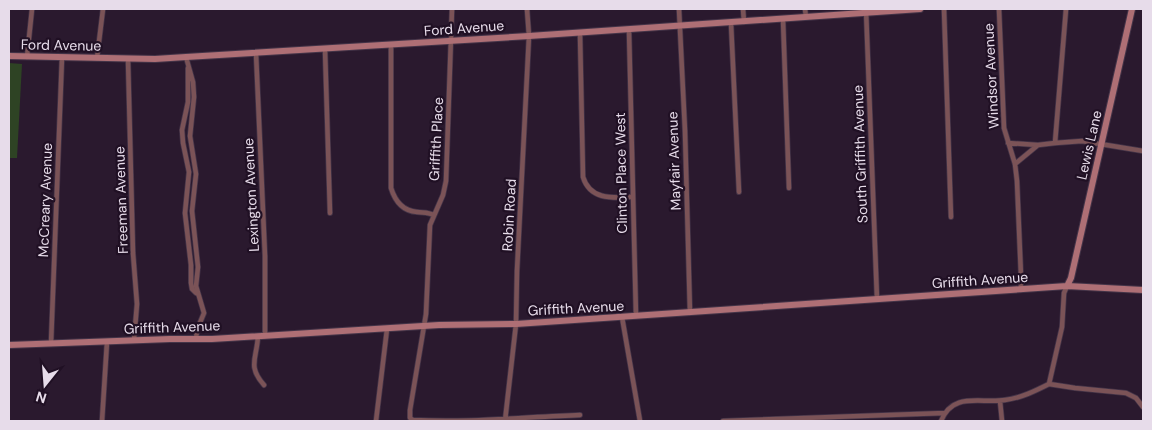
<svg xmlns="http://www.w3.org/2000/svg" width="1152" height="430" viewBox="0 0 1152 430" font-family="'DM Sans',sans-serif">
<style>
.garden{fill:#2e4324}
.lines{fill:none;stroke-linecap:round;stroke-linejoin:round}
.street-casing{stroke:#443448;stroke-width:6}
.secondary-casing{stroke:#443448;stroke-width:8}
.street{stroke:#7b5357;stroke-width:4.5}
.secondary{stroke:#ae6f75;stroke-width:6}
.labels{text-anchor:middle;stroke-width:4.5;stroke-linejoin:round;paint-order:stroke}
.street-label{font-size:14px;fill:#e7dcea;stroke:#201024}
</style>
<rect width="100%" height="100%" fill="#2a192e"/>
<path class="garden" d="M9 63 22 64 17 158H9Z"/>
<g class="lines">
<defs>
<path id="street" d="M452 9 446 181 443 195 430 225 426 314 410 410V418L413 420C468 423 525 417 580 415
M679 9 685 131 690 313
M743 9 744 22
M805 9 806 17
M866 9 877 299
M944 9 951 217
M999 9 1004 128 1015 164 1017 181 1021 276V290
M783 19 789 188
M731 23 739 192
M629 30 636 316
M580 33 583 177C590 200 612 198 632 197
M391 45V188C395 201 403 211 417 212 423 213 428 212 433 215
M325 49 330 213
M256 53 265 256V336
M27 57 32 9
M186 57 193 82 194 97 190 136 196 174 192 211 198 267 196 286 204 313 197 330 196 339
M97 58 103 9
M128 59 133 253 137 304 134 340
M188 68V102L182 130 183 143 189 172 185 213 191 265V283L192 289 196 293
M1008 143 1038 145
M1055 143 1066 9
M1015 164 1038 145 1055 143 1082 141 1143 151
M622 317 640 421
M258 336C257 358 247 366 264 385
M51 344 62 57
M1049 384 1075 388 1126 393 1136 398 1143 407
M1000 401 1002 421
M102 421 107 342
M376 421 387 329
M505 421 516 324 517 271 529 36 527 9
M723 421 945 413
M941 421C953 391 981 404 1005 400 1021 398 1035 391 1049 384L1062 327 1064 293 1067 286"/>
<path id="secondary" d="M9 56 155 59 186 57 529 36 920 9
M1067 286 1071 278 1132 9
M9 345 170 339H212L439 325 516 324 1067 286 1143 290"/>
</defs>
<use href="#street" class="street-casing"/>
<use href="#secondary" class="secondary-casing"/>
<use href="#street" class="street"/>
<use href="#secondary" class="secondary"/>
</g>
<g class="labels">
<g class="street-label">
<text transform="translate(464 28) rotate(-4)" y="5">Ford Avenue</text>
<text transform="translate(61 45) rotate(1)" y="5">Ford Avenue</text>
<text transform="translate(991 76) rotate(-93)" y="5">Windsor Avenue</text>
<text transform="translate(436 139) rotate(-87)" y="5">Griffith Place</text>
<text transform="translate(1089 145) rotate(-77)" y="5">Lewis Lane</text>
<text transform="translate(860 154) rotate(-92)" y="5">South Griffith Avenue</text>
<text transform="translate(674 161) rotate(-92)" y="5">Mayfair Avenue</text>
<text transform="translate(621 173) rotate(-91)" y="5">Clinton Place West</text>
<text transform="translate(251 195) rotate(-93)" y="5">Lexington Avenue</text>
<text transform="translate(45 200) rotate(-88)" y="5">McCreary Avenue</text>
<text transform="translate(121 200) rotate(-92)" y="5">Freeman Avenue</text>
<text transform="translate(509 215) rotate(-87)" y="5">Robin Road</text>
<text transform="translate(980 280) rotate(-4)" y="5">Griffith Avenue</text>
<text transform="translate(576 308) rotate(-3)" y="5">Griffith Avenue</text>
<text transform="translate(172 327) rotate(-2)" y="5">Griffith Avenue</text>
</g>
</g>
<rect width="1152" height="430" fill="none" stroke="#e7dcea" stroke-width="20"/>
<g transform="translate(45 385) rotate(197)" stroke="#201024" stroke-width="4" paint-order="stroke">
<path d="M0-4L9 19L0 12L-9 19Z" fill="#e7dcea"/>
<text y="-8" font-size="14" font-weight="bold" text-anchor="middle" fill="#e7dcea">N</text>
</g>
</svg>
